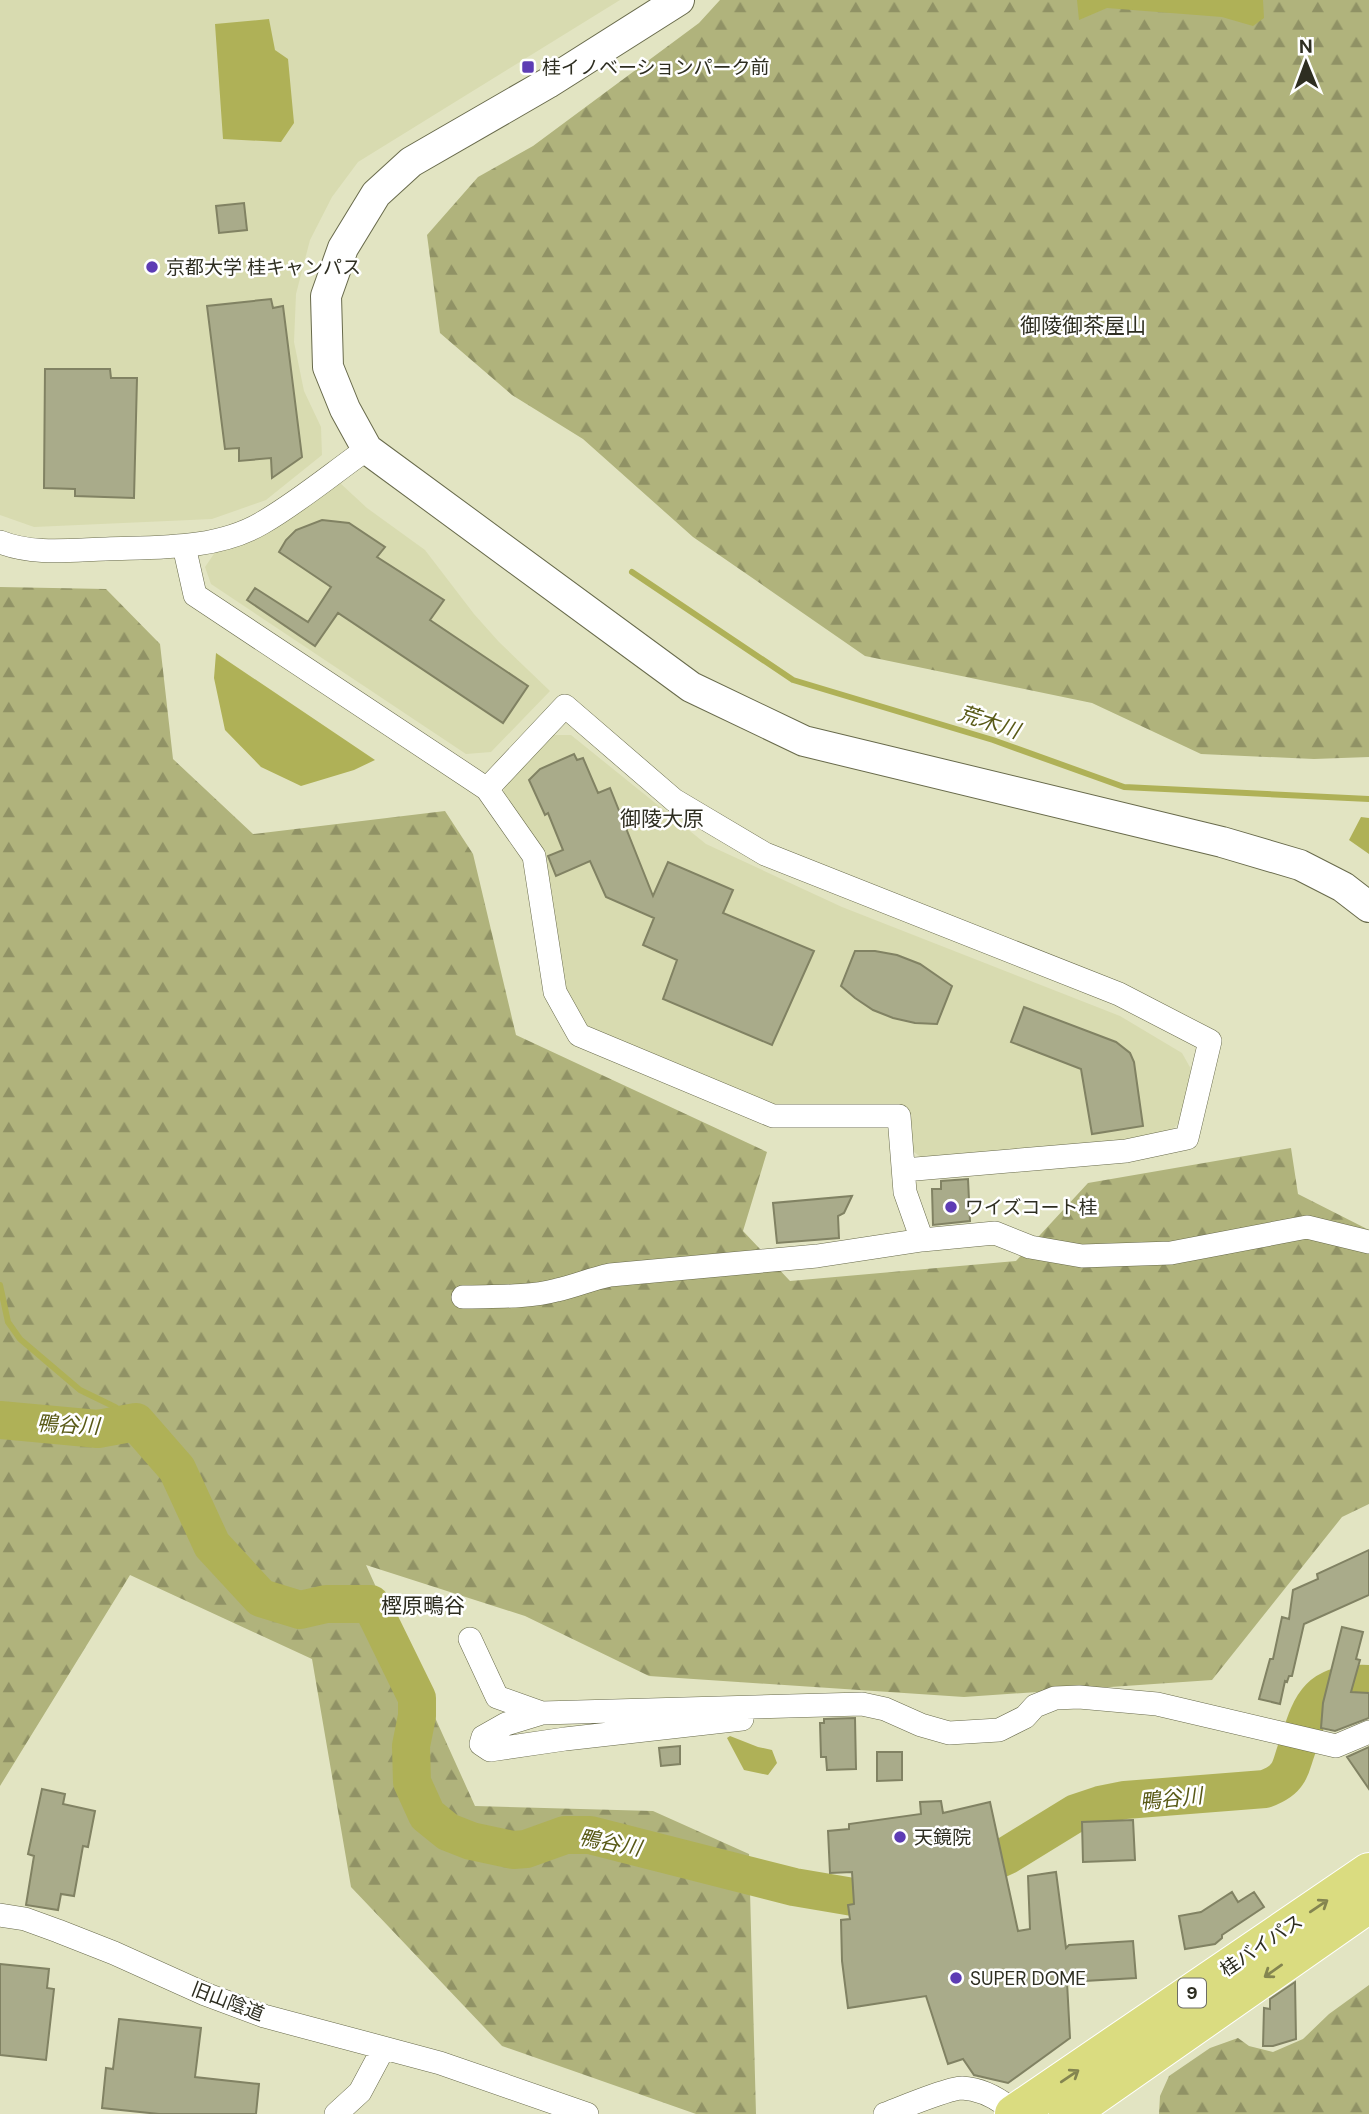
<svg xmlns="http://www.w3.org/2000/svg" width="1369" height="2114" viewBox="0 0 1369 2114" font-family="'DM Sans','Noto Sans JP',sans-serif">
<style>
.built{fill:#d8dbb0}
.forest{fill:url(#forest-firs)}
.water{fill:#afb157}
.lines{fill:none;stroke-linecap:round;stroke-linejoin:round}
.stream{stroke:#afb157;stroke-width:6}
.river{stroke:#afb157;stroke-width:38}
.building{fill:#a9ab8a;stroke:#818263;stroke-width:2}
.minor-casing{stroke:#686a4b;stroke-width:24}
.tertiary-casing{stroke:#686a4b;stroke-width:32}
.trunk-casing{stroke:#fff;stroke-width:40}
.minor{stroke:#fff;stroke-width:23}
.tertiary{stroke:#fff;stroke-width:30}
.trunk{stroke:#dadc80;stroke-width:38}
.oneway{stroke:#848550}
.poi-dot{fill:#5d3cb4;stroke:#fff;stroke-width:2.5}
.labels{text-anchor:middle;stroke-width:5;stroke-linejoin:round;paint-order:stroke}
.shield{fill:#fff;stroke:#6d6d64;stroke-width:2}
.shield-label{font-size:18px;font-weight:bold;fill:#2e2e21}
.poi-label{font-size:19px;fill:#2e2e21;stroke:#fff;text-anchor:start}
.street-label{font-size:19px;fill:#2e2e21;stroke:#fff}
.neighbourhood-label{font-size:21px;fill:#2e2e21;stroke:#fff}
.water-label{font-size:21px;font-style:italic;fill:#595a17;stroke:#fff}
</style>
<defs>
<pattern id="forest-firs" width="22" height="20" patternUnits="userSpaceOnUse" patternTransform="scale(1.75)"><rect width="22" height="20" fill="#b0b37c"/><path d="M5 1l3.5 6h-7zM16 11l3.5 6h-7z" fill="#909265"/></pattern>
</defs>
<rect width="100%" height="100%" fill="#e2e4c2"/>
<path class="built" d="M0 0H620L358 162 332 197 310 240 296 294 294 342 304 391 321 427 322 455 266 500 212 519 34 527 0 515Z
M334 483H340L367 508 425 550 474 614 499 642 550 691 491 752 466 754 211 584 205 567 218 548 250 540 274 530Z
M549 735H571L706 844 842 907 1120 1016 1182 1053 1191 1069 1181 1121 1168 1133 1117 1144 922 1158 910 1149 905 1109 765 1104 583 1027 564 996 543 856 503 800 505 780Z"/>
<path class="forest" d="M720 0H1369V757L1314 759 1201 754 1092 703 865 656 693 537 583 439 512 395 440 333 427 235 478 177 533 146 699 23Z
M0 587 106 589 160 644 173 759 253 834 445 811 473 854 516 1035 767 1152 743 1231 790 1281 1016 1261 1088 1183 1291 1148 1298 1194 1369 1230V1504L1342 1517 1212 1680 964 1697 649 1676 525 1616 366 1565 475 1806 653 1811 749 1854 756 2114H696L502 2046 351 1887 312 1659 130 1575 0 1786Z
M1369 1985V2114H1159L1160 2096 1169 2076 1210 2048 1238 2038 1249 2046 1273 2052 1303 2039 1329 2014Z"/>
<path class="water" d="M1077 0H1263L1264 18 1253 26 1222 17 1107 8 1079 20Z
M269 19 275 50 288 59 294 123 281 142 223 139 215 24Z
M216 653 375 760 354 770 301 786 261 767 225 730 214 678Z
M1361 817 1369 818V854L1349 840Z
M730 1736 758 1747 772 1750 777 1763 768 1775 744 1770 727 1738Z"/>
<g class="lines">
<path class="stream" d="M632 572 793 680 993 740 1124 787 1369 799
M0 1285 8 1322 20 1339 80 1390 115 1407 136 1422"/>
<path class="river" d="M0 1420 98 1429 136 1422 177 1469 212 1545 261 1598 300 1610 326 1604H371L417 1698V1716L411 1746 412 1782 427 1815 448 1832 471 1841 513 1850 526 1849 565 1835H590L794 1887 853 1897 902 1893 942 1885 1006 1856 1076 1813 1100 1805 1125 1800 1265 1789C1273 1786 1282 1782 1287 1774 1291 1769 1293 1760 1295 1754 1310 1711 1312 1681 1369 1684"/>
</g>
<path class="building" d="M244 203 247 230 219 233 216 206Z
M271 299 273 308 283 306 302 457 272 478 271 458 239 461V448L225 449 207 306Z
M45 369H110L111 378H137L134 498 75 496V489L44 488Z
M322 520 349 523 385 547 377 557 444 600 430 620 528 686 503 723 338 613 315 646 247 600 255 588 308 622 331 587 279 552 286 540 296 530Z
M574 754 577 760 583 758 598 793 610 788 653 896 668 862 733 890 723 913 814 951 772 1045 663 999 677 960 643 945 654 918 606 897 590 861 556 876 548 856 563 850 548 813 545 815 529 780 540 769Z
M855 951H875L897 955 920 964 952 986 937 1024 915 1023 893 1018 873 1010 855 998 841 986Z
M1024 1007 1116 1042 1130 1053 1134 1062 1143 1126 1092 1134 1081 1069 1011 1042Z
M968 1179 970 1221 933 1225 932 1189H941V1181Z
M852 1196 844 1213 838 1216 839 1238 777 1243 773 1203Z
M1369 1550V1595L1304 1624 1292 1676H1289L1287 1682 1285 1681 1280 1704 1259 1699 1270 1659H1273L1282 1617 1289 1619 1293 1590 1318 1579 1317 1574Z
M1342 1627 1363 1632 1356 1659 1360 1660 1351 1692 1369 1693V1718L1335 1731 1321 1728 1323 1703Z
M855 1718 856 1769 827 1770 826 1757H821L820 1723H824V1719Z
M680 1746V1764L661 1766 659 1748Z
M1369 1747V1789L1347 1757Z
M877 1752H902V1780L877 1781Z
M42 1789 65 1794 63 1804 95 1811 88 1847 83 1846 74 1896 61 1894 58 1910 26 1905 34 1856 28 1854Z
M941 1801 943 1813 990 1802 1018 1931 1030 1929 1028 1876 1056 1872 1066 1948 1069 1945 1133 1941 1136 1978 1067 1982 1070 2038 1008 2083 974 2075 963 2059 948 2064 926 1996 848 2008 842 1961 841 1920 850 1919 848 1905 854 1904 852 1872 830 1873 828 1831 849 1829V1824L921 1814 920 1802Z
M1133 1820 1135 1860 1083 1862 1082 1822Z
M1232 1892 1238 1902 1254 1892 1264 1907 1222 1935V1938L1215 1944 1185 1949 1179 1916 1201 1912Z
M0 1964 49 1969 47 1988 54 1989 46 2060 0 2055Z
M1295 1982 1296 2039 1273 2046H1263L1264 2008 1270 2009V1999Z
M119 2019 201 2028 195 2077 259 2084 256 2114H159L102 2108 106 2068 113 2069Z"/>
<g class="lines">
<defs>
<path id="minor" d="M0 542C32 555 71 550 106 549 157 547 216 550 262 523 297 503 333 473 367 449
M184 546 195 595 487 789 534 856 555 992 579 1035 773 1116H899L905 1192 922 1240
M487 789 565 706 674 800 765 854 1119 994 1210 1041 1187 1138 1126 1151 904 1170
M463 1297C494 1296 527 1298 557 1290 575 1286 591 1279 610 1275L817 1256 922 1240 995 1233 1030 1247 1082 1256 1171 1253 1307 1227 1369 1242
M470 1639 497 1697 542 1713 862 1704 885 1709 921 1725 949 1733 999 1730 1025 1717 1035 1706 1055 1698 1079 1697 1157 1704 1336 1746 1369 1732
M542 1713 506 1724 483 1737 481 1744 490 1750 565 1739 742 1719
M0 1915 25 1919 58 1931 114 1953 205 1994 264 2016 440 2063 587 2114
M336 2114 360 2092 383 2049
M885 2114C901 2108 949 2088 962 2088 983 2089 1001 2100 1016 2113"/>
<path id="tertiary" d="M679 0 548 83 411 162 376 194 343 248 326 296 328 367 345 409 367 449 691 687 804 741 1222 842 1300 865 1343 887 1369 907"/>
<path id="trunk" d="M1014 2114 1369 1872
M1068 2114 1367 1905"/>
</defs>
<use href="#minor" class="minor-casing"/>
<use href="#tertiary" class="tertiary-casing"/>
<use href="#trunk" class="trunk-casing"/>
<use href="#minor" class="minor"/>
<use href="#tertiary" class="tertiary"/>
<use href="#trunk" class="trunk"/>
</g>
<defs><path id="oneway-shaft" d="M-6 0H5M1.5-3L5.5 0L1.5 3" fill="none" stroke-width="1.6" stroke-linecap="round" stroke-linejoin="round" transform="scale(1.75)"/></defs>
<g class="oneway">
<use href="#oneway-shaft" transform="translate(1319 1906) rotate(-34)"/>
<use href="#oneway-shaft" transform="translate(1273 1971) rotate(145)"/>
<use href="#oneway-shaft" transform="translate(1070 2076) rotate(-34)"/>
</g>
<g class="poi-dot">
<rect x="521" y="60" width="14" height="14" rx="3.5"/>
<circle cx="152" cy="267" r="7"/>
<circle cx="951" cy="1207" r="7"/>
<circle cx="900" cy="1837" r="7"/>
<circle cx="956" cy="1978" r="7"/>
</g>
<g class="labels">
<rect class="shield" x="1178" y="1978.5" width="28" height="29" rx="5"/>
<g class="shield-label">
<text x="1192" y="1999">9</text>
</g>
<g class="poi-label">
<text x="542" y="74">桂イノベーションパーク前</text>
<text x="166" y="274">京都大学 桂キャンパス</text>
<text x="965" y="1214">ワイズコート桂</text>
<text x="914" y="1844">天鏡院</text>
<text x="970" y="1985">SUPER DOME</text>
</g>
<g class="street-label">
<text transform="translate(1261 1945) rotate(-34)" y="7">桂バイパス</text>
<text transform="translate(228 2001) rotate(21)" y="7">旧山陰道</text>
</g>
<g class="neighbourhood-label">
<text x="1083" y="333">御陵御茶屋山</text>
<text x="662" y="826">御陵大原</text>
<text x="423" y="1613">樫原鴫谷</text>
</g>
<g class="water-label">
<text transform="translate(989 722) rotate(18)" y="7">荒木川</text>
<text transform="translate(68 1425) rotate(3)" y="7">鴨谷川</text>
<text transform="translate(1171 1799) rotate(-6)" y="7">鴨谷川</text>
<text transform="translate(610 1843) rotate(11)" y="7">鴨谷川</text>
</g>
</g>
<g transform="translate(1306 63) rotate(359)" stroke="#ffffff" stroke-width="5" paint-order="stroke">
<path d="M0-5L12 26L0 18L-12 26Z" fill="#2e2e21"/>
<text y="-10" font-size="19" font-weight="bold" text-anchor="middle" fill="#2e2e21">N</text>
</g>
</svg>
